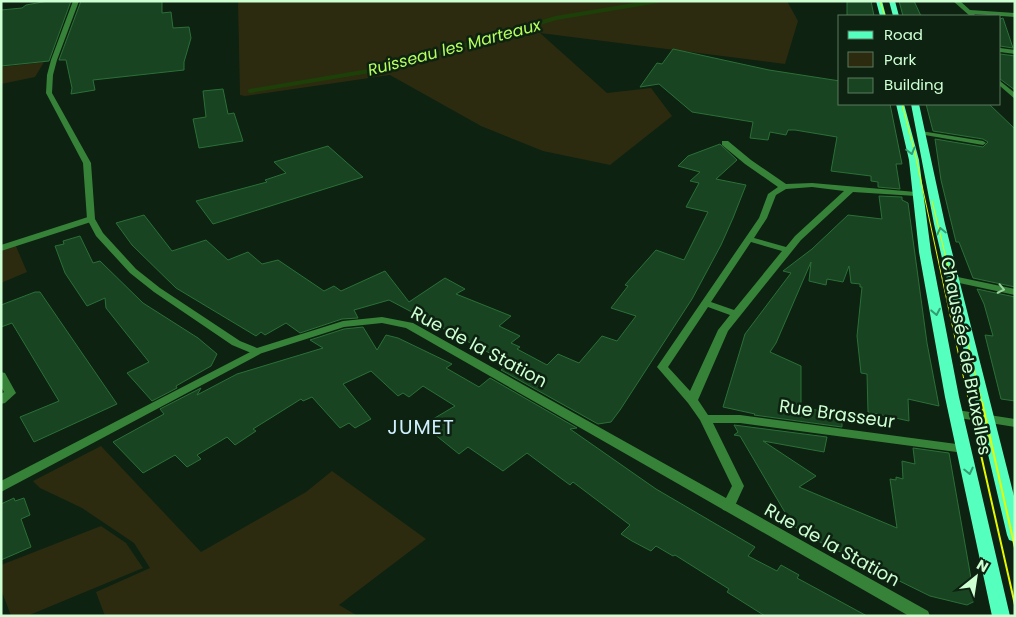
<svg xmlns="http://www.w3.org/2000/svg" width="1016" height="617" viewBox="0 0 1016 617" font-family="Poppins,sans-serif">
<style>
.green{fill:#2c2b10}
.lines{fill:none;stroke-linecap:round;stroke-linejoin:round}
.stream{stroke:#1d4008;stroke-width:4}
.building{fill:#194421;stroke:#2a7037}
.service{fill:#378239;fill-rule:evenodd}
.minor{fill:#378239;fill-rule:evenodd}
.tertiary{fill:#378239;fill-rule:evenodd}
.primary{fill:#55ffbd;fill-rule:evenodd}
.tram-far1{stroke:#e4f900;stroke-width:1}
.tram{stroke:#e4f900;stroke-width:2}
.oneway{stroke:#359c6f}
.oneway2{stroke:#99d39d}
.labels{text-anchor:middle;stroke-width:5;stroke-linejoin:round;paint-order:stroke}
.far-water-label{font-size:16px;font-style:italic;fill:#b6ff5c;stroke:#0d2210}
.street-label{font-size:18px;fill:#ceffd3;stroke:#0d2210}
.quarter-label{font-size:20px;letter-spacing:1px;fill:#d0efff;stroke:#0d2210}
</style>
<rect width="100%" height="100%" fill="#0d2210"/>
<path class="green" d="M238 1H787L798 21 785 64 540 33 607 93 651 88 672 116 610 165 543 151 481 126 390 75 245 96 240 95Z
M44 62 35 77 1 84V67Z
M15 244 27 272 1 283V248Z
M101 446 201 552 306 492 332 471 426 539 339 605 358 616H105L96 592 150 568 134 543 82 508 40 488 33 481Z
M101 526 126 543 143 568 27 616H11L1 589V565Z"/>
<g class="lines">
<path class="stream" d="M250 91 393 67 556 18 658 1"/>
</g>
<path class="building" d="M48 1H71L49 61 1 66V10L22 8 26 5Z
M81 1H162V13L171 12 173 28 189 27 191 38 184 62V70L93 80 95 90 71 94 72 88 66 60H59Z
M847 1H871L874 16H847Z
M899 1H914L921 16H903Z
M1003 18 1013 48 1000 46V19Z
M673 49 769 70 840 81V104H890L902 164H896L900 189 878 187V182L871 181V176L831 171 837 137 795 130H788L786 135 770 132 768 140 750 138 753 122 692 112 659 84 640 87 657 63 662 64Z
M1000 54 1015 56V90L1000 79Z
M223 89 228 114 234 113 243 141 199 148 193 119 206 117 203 91Z
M926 104H989L1015 129V287L973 278 959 242H956L941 180 935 139 983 147 988 142 983 139 933 131Z
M720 144 737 160 716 179 746 185 733 218 721 245 692 299 620 410 611 422 598 424 501 370 505 367 497 362 499 358 389 300 354 310 358 318 342 319 300 333 286 323 265 335 261 332 256 336 176 288 132 245 116 223 144 215 172 251 206 240 228 260 248 252 262 264 278 260 324 291 334 286 341 291 385 271 409 302 445 278 465 289 456 294 511 316 499 326 520 336 511 343 520 347 517 349 547 365 558 354 579 363 602 336 617 341 636 316 611 308 628 286 625 285 656 250 684 260 708 212 686 207 699 183 690 181 700 172 678 166 688 156Z
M328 146 363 177 213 224 196 201 267 182 265 180 286 173 274 162Z
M879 196 902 197V200L908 203 927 343 939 406 908 399 909 421 868 412 867 374 861 373 857 336 862 287H860V284L851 283 849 266 843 282 827 279 826 285 809 281 811 262 776 343 770 352 801 366V407L842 415V427L754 415 755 414 723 407 745 334 791 273 783 271 812 249 848 215 882 219Z
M80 236 93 263 100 261 143 303 198 338 217 354 211 366 176 386 177 388 152 401 127 373 149 362 106 308 105 298 87 306 65 273 55 246 64 244 63 241Z
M977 289 1015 297V401L1001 399 985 335 993 336 984 304Z
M35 292H40L117 404 34 442 20 417 59 401 12 323 1 327V305Z
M363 327 377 350 386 335 398 338 452 364 446 368 479 387 490 378 577 428 570 429 656 489 755 547 748 556 777 571 781 565 799 575 797 578 867 616H765L727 592 729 589 675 555 673 556 656 546 651 551 632 541 621 534 630 525 573 482 570 485 527 453 503 471 468 447 459 454 423 425 455 406 423 386 409 397 403 393 398 396 371 371 343 384 371 419 355 428 349 423 340 428 312 397 303 401 301 399 253 429 256 431 235 445 227 437 197 455 201 459 187 467 175 455 143 473 113 442 164 414 160 409 201 388 197 395 237 374 323 348 310 340 344 329Z
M734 425 827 437 824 452 763 441 816 476 799 487 897 528 890 479 896 480V477L903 479 902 461 915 464 913 448 949 453 975 601 967 605 930 596 818 541 793 526 740 436 734 435 738 432Z
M14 498 15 501 24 498 30 515 21 519 31 547 1 560V504Z"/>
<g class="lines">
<path class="service" d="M921 131 983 141 986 143 983 145 919 134 918 133Z"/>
<path class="minor" d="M953 1H960L970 10 1015 13V17L974 14 976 16H970Z
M1000 48 1015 50V54L1000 52Z
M1000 81 1015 93V99L1000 86Z
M722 141H728L751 160 786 184 812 183 916 192 920 194 916 196 853 192 801 240 728 331 698 400 708 415H740L964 445 968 446 970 449 968 452 964 453 740 423H713L744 486 733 510 728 511 723 510 722 506 732 486 700 420 688 403 657 367 759 218 768 194 778 187 745 164 722 145ZM812 187 844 191 795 236 786 247 754 238 767 218 776 195 786 189ZM751 242 782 251 734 310 711 302ZM708 307 730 315 718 330 690 391 668 367Z
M91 216 94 217 95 219 94 221 1 251V245Z
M953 276 1015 289V295L950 281 948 279Z
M256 349 260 350 261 352 260 354 1 492V481Z
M1 372 5 373 16 393 5 403 1 404V394L4 392 1 387Z"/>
<path class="tertiary" d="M73 1H79L57 60 53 75 52 93 91 163 95 219 103 233 136 269 160 288 240 341 257 348 343 321 382 317 413 323 928 611 930 616H909L406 328 382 323 344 327 256 355 232 345 154 292 130 273 96 236 87 219 83 163 46 93 47 75 51 60Z
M957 410 1015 419V427L953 417 951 414 953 411Z"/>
<path class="primary" d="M876 1H882L886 16H880Z
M889 1H895L899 16H893Z
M896 104H904L919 160 931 252 959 397 1010 616H992L945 397 919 252 909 160Z
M911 104H919L945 224 1015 500V542L1009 540 1007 535 934 224Z"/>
<path class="tram-far1" d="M880 1 885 16
M902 104 915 153 969 403
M932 201C948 269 967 335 982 403"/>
<path class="tram" d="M969 402 1015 605
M982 402 1015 548"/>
</g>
<defs><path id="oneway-chevron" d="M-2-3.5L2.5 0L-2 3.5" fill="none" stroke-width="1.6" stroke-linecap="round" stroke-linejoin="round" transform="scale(1.25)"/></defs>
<g class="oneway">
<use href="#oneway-chevron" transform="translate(911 151) rotate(75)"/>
<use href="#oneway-chevron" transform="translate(941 231) rotate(-103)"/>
<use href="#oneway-chevron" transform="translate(936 312) rotate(79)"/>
<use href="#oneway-chevron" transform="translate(969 471) rotate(77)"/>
</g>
<use class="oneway2" href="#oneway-chevron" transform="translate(1001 289) rotate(12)"/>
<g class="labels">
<g class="far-water-label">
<text transform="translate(454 47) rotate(-15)" y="6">Ruisseau les Marteaux</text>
</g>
<g class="street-label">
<text transform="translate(479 347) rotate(28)" y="6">Rue de la Station</text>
<text transform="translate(966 356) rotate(79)" y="6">Chaussée de Bruxelles</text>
<text transform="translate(837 414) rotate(8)" y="6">Rue Brasseur</text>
<text transform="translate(832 545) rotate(29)" y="6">Rue de la Station</text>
</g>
<g class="quarter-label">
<text x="421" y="434">JUMET</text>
</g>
</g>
<rect width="1016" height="617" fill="none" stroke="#ceffd3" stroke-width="5"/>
<rect x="838" y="15" width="162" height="90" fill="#0d2210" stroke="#5a7a5e"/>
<rect x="848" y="31" width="25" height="8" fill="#55ffbd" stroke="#5a7a5e"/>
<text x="884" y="40" font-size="15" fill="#ceffd3">Road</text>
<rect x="848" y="52" width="25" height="15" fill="#2c2b10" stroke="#5a7a5e"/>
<text x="884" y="65" font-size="15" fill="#ceffd3">Park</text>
<rect x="848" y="78" width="25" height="15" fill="#194421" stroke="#5a7a5e"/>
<text x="884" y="90" font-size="15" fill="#ceffd3">Building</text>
<g transform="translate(976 577) rotate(30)" stroke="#0d2210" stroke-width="4" paint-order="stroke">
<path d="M0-4L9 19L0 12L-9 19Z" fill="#ceffd3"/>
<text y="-8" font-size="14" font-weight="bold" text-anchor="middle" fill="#ceffd3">N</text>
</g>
</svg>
